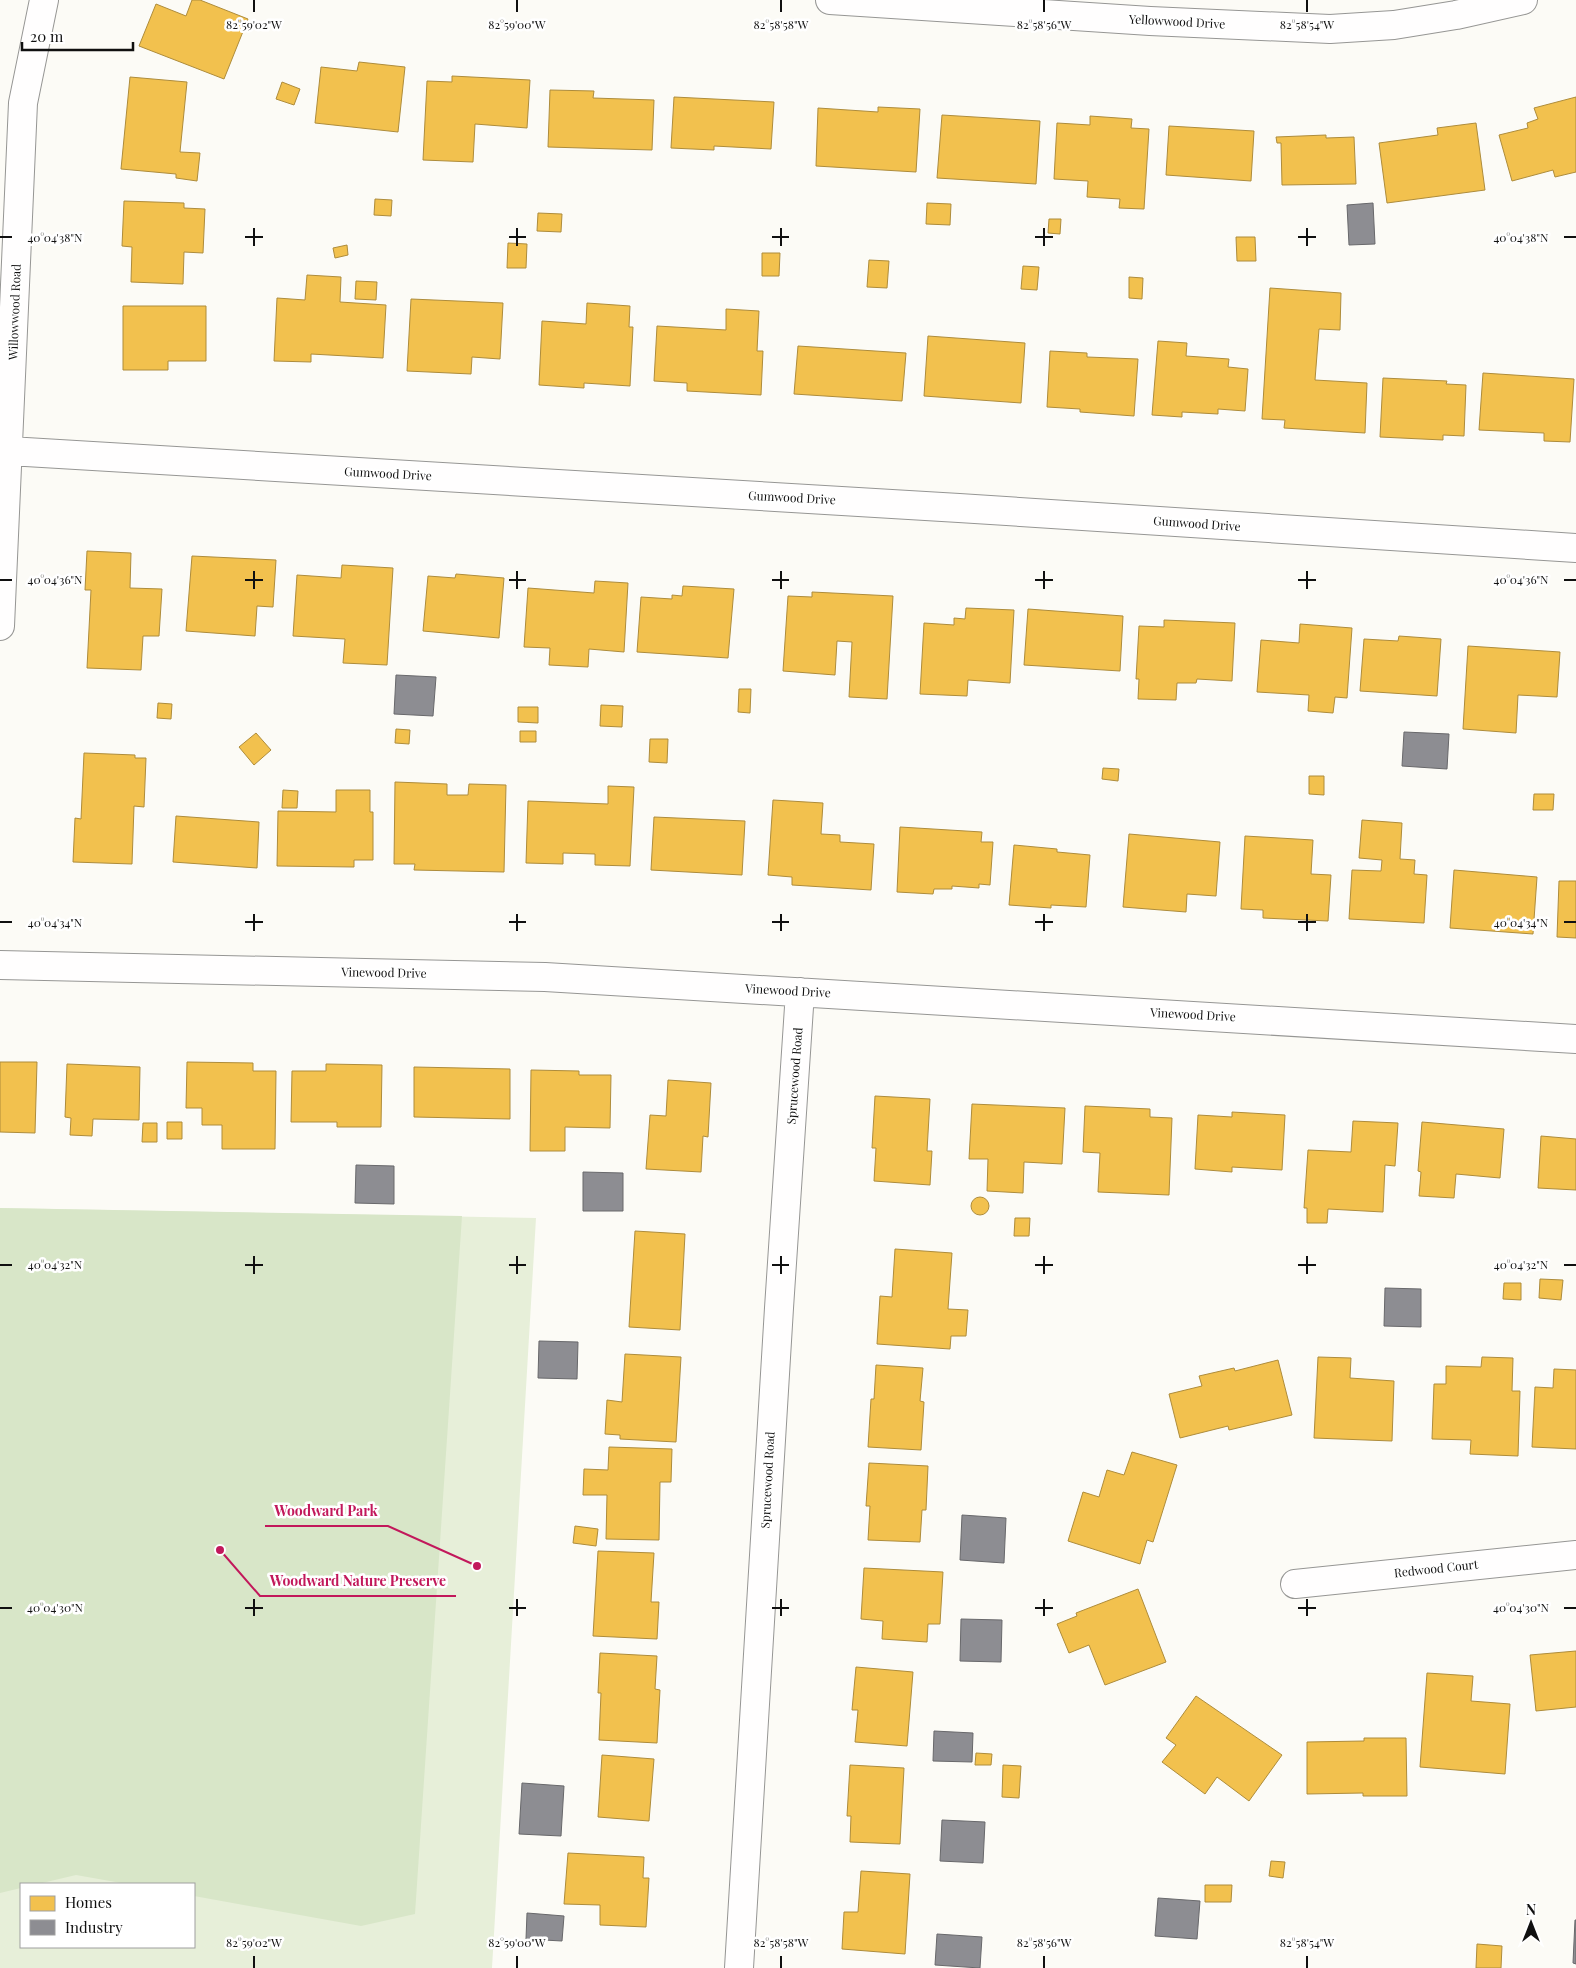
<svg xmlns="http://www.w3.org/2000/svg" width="1576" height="1968" viewBox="0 0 1576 1968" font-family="'Playfair Display',serif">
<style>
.green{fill:#e7efd9;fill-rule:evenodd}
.forest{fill:#d8e6c8}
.homes{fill:#f2c14e;stroke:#ae8c3b}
.industry{fill:#8d8d92;stroke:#68686b}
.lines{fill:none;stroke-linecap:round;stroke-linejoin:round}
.minor-casing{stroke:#969694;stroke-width:30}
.minor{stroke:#fffefe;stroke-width:28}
.ticks{fill:none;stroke:#101010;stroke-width:2}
.labels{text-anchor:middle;stroke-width:5;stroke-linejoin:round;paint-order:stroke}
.street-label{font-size:12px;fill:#101010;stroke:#fff}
.ticks-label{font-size:12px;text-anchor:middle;fill:#101010;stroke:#fff;stroke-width:5;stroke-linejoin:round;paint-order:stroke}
.leader{fill:none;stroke:#c2185b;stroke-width:2}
.callout-dot{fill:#c2185b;stroke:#fff;stroke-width:2}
.callout-label{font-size:14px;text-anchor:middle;font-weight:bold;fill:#c2185b;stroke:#fff;stroke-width:5;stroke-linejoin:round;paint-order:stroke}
</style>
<rect width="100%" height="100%" fill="#fcfbf6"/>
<path class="green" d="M0 1208 536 1218 492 1968H0ZM21 1884H194V1947H21Z"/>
<path class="forest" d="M0 1208 462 1216 415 1914 361 1926 194 1896V1884H127L76 1875 38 1884H21V1888L0 1893Z"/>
<path class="homes" d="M192 0H200L248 19 224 79 139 46 156 4 186 16Z
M359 62 405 67 398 132 315 123 321 67 357 71Z
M452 76 530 80 527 128 475 124 473 162 423 160 427 81 452 82Z
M130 77 187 82 180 152 200 153 197 181 176 178V174L121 169Z
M282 82 300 89 294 105 276 99Z
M550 90 594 91 593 98 654 100 652 150 548 147Z
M674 97 774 102 771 149 714 146V150L671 148Z
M1576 97V172L1555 177 1553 170 1512 181 1499 135 1528 128 1527 123 1538 119 1534 108Z
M878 107 920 109 916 172 816 166 818 108 878 112Z
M942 115 1040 121 1036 184 937 178Z
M1090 116 1132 119 1131 128 1149 129 1144 209 1119 208 1120 199 1087 197 1088 181 1054 179 1057 123 1090 125Z
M1476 123 1485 190 1387 203 1379 143 1438 135 1437 128Z
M1169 126 1254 131 1251 181 1166 175Z
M1326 135V138L1354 137 1356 184 1282 185 1281 143H1277L1276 137Z
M375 199 392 200 391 216 374 215Z
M124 201 184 203V208L205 209 203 253 184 252 183 284 131 282 132 247 122 246Z
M927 203 951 204 950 225 926 224Z
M538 213 562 214 561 232 537 231Z
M1049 219H1061L1060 234 1048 233Z
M1236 237H1255L1256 261H1237Z
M508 243 527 244 526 268H507Z
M347 245 348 255 335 258 333 248Z
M762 253H780L779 276H762Z
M869 260 889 261 887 288 867 287Z
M1023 266 1039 267 1037 290 1021 289Z
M307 275 341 277 340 302 386 305 383 358 311 354V362L274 361 277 298 305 300Z
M1129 277 1143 278 1142 299 1129 298Z
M356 281 377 282 376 300 355 299Z
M1270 288 1341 293 1340 330 1319 329 1315 380 1367 383 1365 433 1284 428 1285 420 1262 419Z
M411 299 503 303 500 359 472 357 471 374 407 371Z
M587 303 630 306 629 327H633L630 386 584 383V388L539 385 542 321 586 324Z
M123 306H206V361H168V370H123Z
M726 309 759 311 757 351H763L761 395 687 391V383L654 381 657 326 726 330Z
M928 336 1025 343 1021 403 924 396Z
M1158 341 1187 343 1186 356 1229 359 1228 367 1248 369 1245 411 1218 409V414L1182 412V417L1152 415Z
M798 346 906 353 902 401 794 394Z
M1050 351 1087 353V357L1138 359 1134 416 1080 412V409L1047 407Z
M1483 373 1574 379 1570 442 1544 441V433L1479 430Z
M1383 378 1447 381 1446 384 1466 385 1464 436 1443 435V440L1380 437Z
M87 551 131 553 130 588 162 589 159 636H143L141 670 87 668 91 590H85Z
M192 556 276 560 273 607 257 606 255 636 186 631Z
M342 565 393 568 387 665 343 663 345 639 293 636 297 575 341 578Z
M456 574 504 578 499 638 423 631 428 576 455 578Z
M595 581 628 583 624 652 589 649 588 667 549 665 550 648 524 647 528 588 594 593Z
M683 586 734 589 728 658 637 652 641 597 672 599V595L682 596Z
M812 592 893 596 887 699 849 697 852 642 837 641 835 675 783 671 788 596 812 597Z
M966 608 1014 610 1010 683 968 680 967 696 920 694 924 623 954 625V618L965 619Z
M1028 609 1123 616 1120 671 1024 665Z
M1164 620 1235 623 1232 681 1197 679 1196 683H1177L1176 700 1138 699 1139 679H1136L1139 626 1164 627Z
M1300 624 1352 628 1347 698 1335 697 1333 713 1308 711 1309 695 1257 692 1261 640 1299 643Z
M1399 636 1441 639 1437 696 1360 691 1364 639 1398 641Z
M1468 646 1560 652 1557 697 1518 695 1516 733 1463 729Z
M739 689H751L750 713 738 712Z
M158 703 172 704 171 719 157 718Z
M601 705 623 706 622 727 600 726Z
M518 707H538V723L518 722Z
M396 729 410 730 409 744 395 743Z
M520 731H536V742H520Z
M256 733 271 750 254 765 239 747Z
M650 739H668L667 763 649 762Z
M84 753 135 755V758H146L144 807 134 806 132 864 73 862 75 818 81 819Z
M1103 768 1119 769 1118 781 1102 779Z
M1309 776H1324V795L1309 794Z
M395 782 447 784V795H468L469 784 506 785 504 872 414 870 415 864H394Z
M608 786 634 787 630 866 595 865V854L563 853V864L526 863 528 801 608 804Z
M283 790 298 791 297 808H282Z
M336 790H370V812H373V860H354V867L277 866 278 811 336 812Z
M1534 794H1554L1553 810H1533Z
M773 800 823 803 821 834 840 835V842L874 844 871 890 792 885V877L768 875Z
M176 816 259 822 257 868 173 862Z
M654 817 745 821 742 875 651 870Z
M1362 820 1402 823 1400 859 1415 860 1414 874 1427 875 1424 923 1349 919 1352 870 1381 871 1382 860 1359 858Z
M900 827 982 832 981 842H993L990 885 979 884V888L952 886V889H934L933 894 897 892Z
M1129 834 1220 842 1216 896 1187 894 1186 912 1123 907Z
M1245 836 1313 840 1311 874 1331 875 1328 921 1263 918V910L1241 909Z
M1014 845 1057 849V852L1090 855 1086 907 1051 905V908L1009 905Z
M1454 870 1537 877 1533 934 1450 928Z
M1559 881H1576V938L1557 937Z
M0 1062H37L35 1133 0 1132Z
M187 1062 253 1063V1071H276L275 1149H222V1125H202V1108H186Z
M67 1064 140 1067 139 1120 93 1119 92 1136 70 1135 71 1118 65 1117Z
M326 1064 382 1065 381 1127H337V1122H291L292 1071H326Z
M414 1067 510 1069V1119L414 1117Z
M531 1070 579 1071V1075H611L610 1128 565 1127V1151H530Z
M668 1080 711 1083 708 1137 703 1136 701 1172 646 1169 650 1115 666 1116Z
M875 1096 930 1099 927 1151H932L930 1185 874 1181 876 1148H872Z
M972 1104 1065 1108 1062 1164 1024 1162 1023 1193 987 1191 988 1159H969Z
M1085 1106 1150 1109V1117L1172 1118 1169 1195 1098 1192 1100 1153 1083 1152Z
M1232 1112 1285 1115 1282 1170 1232 1167V1172L1195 1169 1198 1115 1232 1117Z
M1353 1121 1398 1123 1395 1166 1385 1165 1383 1212 1328 1209 1327 1223H1307V1208H1304L1308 1150 1351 1152Z
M167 1122H182V1139H167Z
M1422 1122 1504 1129 1500 1178 1456 1174 1454 1198 1419 1196 1421 1172 1418 1171Z
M143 1123H157V1142H142Z
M1541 1136 1576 1139V1190L1538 1188Z
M971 1206a9 9 0 1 1 18 0a9 9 0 1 1-18 0Z
M1015 1218H1030L1029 1236H1014Z
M635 1231 685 1234 680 1330 629 1327Z
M895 1249 952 1253 948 1309 968 1310 966 1336H951L950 1349 877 1344 880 1296 892 1297Z
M1540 1279 1563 1280 1561 1300 1539 1298Z
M1504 1283H1521V1300L1503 1299Z
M625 1354 681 1357 676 1442 620 1439V1435L605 1434 607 1400 622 1402Z
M1318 1357 1351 1358 1350 1378 1394 1381 1392 1441 1314 1438Z
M1482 1357 1513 1358 1512 1391H1520L1518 1456 1470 1454 1471 1440 1432 1439 1434 1384H1446V1366L1481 1367Z
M1278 1360 1292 1415 1229 1430 1228 1426 1180 1438 1169 1394 1202 1386 1199 1376 1234 1368 1235 1371Z
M876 1365 923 1368 920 1401 924 1402 921 1450 868 1447 871 1399H874Z
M1554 1369 1576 1370V1449L1532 1447 1535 1387 1553 1388Z
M609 1447 672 1449 671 1482H660L659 1540 606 1539 607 1495H583L584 1469 608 1470Z
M1132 1452 1177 1465 1153 1542 1147 1540 1140 1564 1068 1541 1083 1492 1099 1497 1107 1470 1124 1475Z
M869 1463 928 1466 926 1510H922L920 1542 868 1540 870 1506H866Z
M575 1526 598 1529 596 1546 573 1543Z
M598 1551 654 1553 651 1602H659L657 1639 593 1636Z
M864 1568 943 1572 940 1624H928L927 1642 882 1639 883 1621 861 1619Z
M1138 1589 1166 1662 1105 1685 1089 1645 1069 1653 1057 1624 1077 1616 1076 1613Z
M1576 1651V1707L1536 1711 1530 1655Z
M600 1653 657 1656 655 1689 660 1690 657 1743 599 1740 601 1693H598Z
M856 1667 913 1672 907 1746 855 1742 858 1710H852Z
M1427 1673 1473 1676 1471 1701 1510 1704 1505 1774 1420 1767Z
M1196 1696 1282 1755 1249 1801 1217 1777 1205 1794 1162 1762 1176 1745 1166 1738Z
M1364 1738H1406L1407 1796H1363V1793L1307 1794V1742L1364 1741Z
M976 1753 992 1754 991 1765H975Z
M602 1755 654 1759 649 1821 598 1817Z
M850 1765 904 1768 900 1844 850 1842 851 1816H847Z
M1003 1765 1021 1766 1019 1798 1002 1797Z
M568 1853 644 1857 643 1878H649L646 1927 600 1925V1905L564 1904Z
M1271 1861 1285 1862 1283 1878 1269 1876Z
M861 1871 910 1874 905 1954 842 1949 844 1912H858Z
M1205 1885H1232L1231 1902H1205Z
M1477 1944 1502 1946 1501 1968H1476Z"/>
<path class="industry" d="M1373 203 1375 244 1349 245 1347 205Z
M396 675 436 677 433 716 394 714Z
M1404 732 1449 734 1447 769 1402 766Z
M356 1165 394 1166V1204L355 1203Z
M583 1172 623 1173V1211H583Z
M1385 1288 1421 1289V1327L1384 1326Z
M539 1341 578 1342 577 1379 538 1378Z
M962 1515 1006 1518 1004 1563 960 1560Z
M961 1619 1002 1620 1001 1662 960 1661Z
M934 1731 973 1733 972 1762 933 1761Z
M522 1783 564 1786 561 1836 519 1834Z
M942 1820 985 1822 983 1863 940 1861Z
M1158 1898 1200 1901 1197 1939 1155 1936Z
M527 1913 564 1916 562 1941 526 1939Z
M1575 1920H1576V1964L1573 1963Z
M937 1934 982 1937 980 1968 935 1965Z"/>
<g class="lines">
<defs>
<path id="minor" d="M830 0 1150 21 1330 29 1394 25 1456 15 1523 0
M9 451 959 508 1576 548
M0 626 23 103 44 0
M0 965 545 977 1576 1039
M1295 1584 1576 1555
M739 1968 779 1308 800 992"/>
</defs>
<use href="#minor" class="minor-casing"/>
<use href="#minor" class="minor"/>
</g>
<path class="ticks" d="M254 0V12M517 0V12M781 0V12M1044 0V12M1307 0V12M254 228V246M517 228V246M781 228V246M1044 228V246M1307 228V246M0 237H12M245 237H263M509 237H526M772 237H789M1035 237H1053M1298 237H1316M1564 237H1576M254 571V589M517 571V589M781 571V589M1044 571V589M1307 571V589M0 580H12M245 580H263M509 580H526M772 580H789M1035 580H1053M1298 580H1316M1564 580H1576M254 914V931M517 914V931M781 914V931M1044 914V931M1307 914V931M0 922H12M245 922H263M509 922H526M772 922H789M1035 922H1053M1298 922H1316M1564 922H1576M254 1256V1274M517 1256V1274M781 1256V1274M1044 1256V1274M1307 1256V1274M0 1265H12M245 1265H263M509 1265H526M772 1265H789M1035 1265H1053M1298 1265H1316M1564 1265H1576M254 1599V1616M517 1599V1616M781 1599V1616M1044 1599V1616M1307 1599V1616M0 1608H12M245 1608H263M509 1608H526M772 1608H789M1035 1608H1053M1298 1608H1316M1564 1608H1576M254 1956V1968M517 1956V1968M781 1956V1968M1044 1956V1968M1307 1956V1968"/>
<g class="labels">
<g class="street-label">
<text transform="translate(1177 22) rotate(3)" y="4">Yellowwood Drive</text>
<text transform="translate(15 312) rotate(-88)" y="4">Willowwood Road</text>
<text transform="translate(388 474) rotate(3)" y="4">Gumwood Drive</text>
<text transform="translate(792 498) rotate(3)" y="4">Gumwood Drive</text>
<text transform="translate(1197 524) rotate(4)" y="4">Gumwood Drive</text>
<text transform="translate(384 973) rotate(1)" y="4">Vinewood Drive</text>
<text transform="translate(788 991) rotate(3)" y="4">Vinewood Drive</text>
<text transform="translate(1193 1015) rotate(3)" y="4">Vinewood Drive</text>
<text transform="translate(795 1076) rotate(-86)" y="4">Sprucewood Road</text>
<text transform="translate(768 1480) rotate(-87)" y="4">Sprucewood Road</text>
<text transform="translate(1436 1569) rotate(-6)" y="4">Redwood Court</text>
</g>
</g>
<g class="ticks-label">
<text x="254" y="29">82°59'02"W</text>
<text x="517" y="29">82°59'00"W</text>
<text x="781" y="29">82°58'58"W</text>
<text x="1044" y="29">82°58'56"W</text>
<text x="1307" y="29">82°58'54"W</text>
<text x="55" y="242">40°04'38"N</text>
<text x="1521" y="242">40°04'38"N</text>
<text x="55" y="584">40°04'36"N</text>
<text x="1521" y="584">40°04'36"N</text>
<text x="55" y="927">40°04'34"N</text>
<text x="1521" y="927">40°04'34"N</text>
<text x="55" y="1269">40°04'32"N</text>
<text x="1521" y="1269">40°04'32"N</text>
<text x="55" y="1612">40°04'30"N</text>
<text x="1521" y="1612">40°04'30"N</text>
<text x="254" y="1947">82°59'02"W</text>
<text x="517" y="1947">82°59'00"W</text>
<text x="781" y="1947">82°58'58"W</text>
<text x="1044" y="1947">82°58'56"W</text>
<text x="1307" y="1947">82°58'54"W</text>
</g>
<path class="leader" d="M477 1566L388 1526H265M220 1550L260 1596H456"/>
<g class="callout-dot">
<circle cx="477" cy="1566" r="5"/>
<circle cx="220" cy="1550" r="5"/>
</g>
<g class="callout-label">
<text x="326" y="1516">Woodward Park</text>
<text x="358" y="1586">Woodward Nature Preserve</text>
</g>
<rect x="20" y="1883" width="175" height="65" fill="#ffffff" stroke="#9f9f9f"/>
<rect x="30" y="1896" width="25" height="15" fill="#f2c14e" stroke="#9f9f9f"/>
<text x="65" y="1908" font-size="15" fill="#101010">Homes</text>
<rect x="30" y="1920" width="25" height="15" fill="#8d8d92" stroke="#9f9f9f"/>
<text x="65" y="1933" font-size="15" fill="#101010">Industry</text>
<g transform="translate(1531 1923)" stroke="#ffffff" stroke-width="4" paint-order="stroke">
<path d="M0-4L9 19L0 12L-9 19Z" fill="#101010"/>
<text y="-8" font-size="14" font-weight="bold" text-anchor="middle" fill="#101010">N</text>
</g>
<path d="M22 42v8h111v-8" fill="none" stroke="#101010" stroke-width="2.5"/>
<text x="30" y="42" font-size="15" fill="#101010" stroke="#ffffff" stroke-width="4" paint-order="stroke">20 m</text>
</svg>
